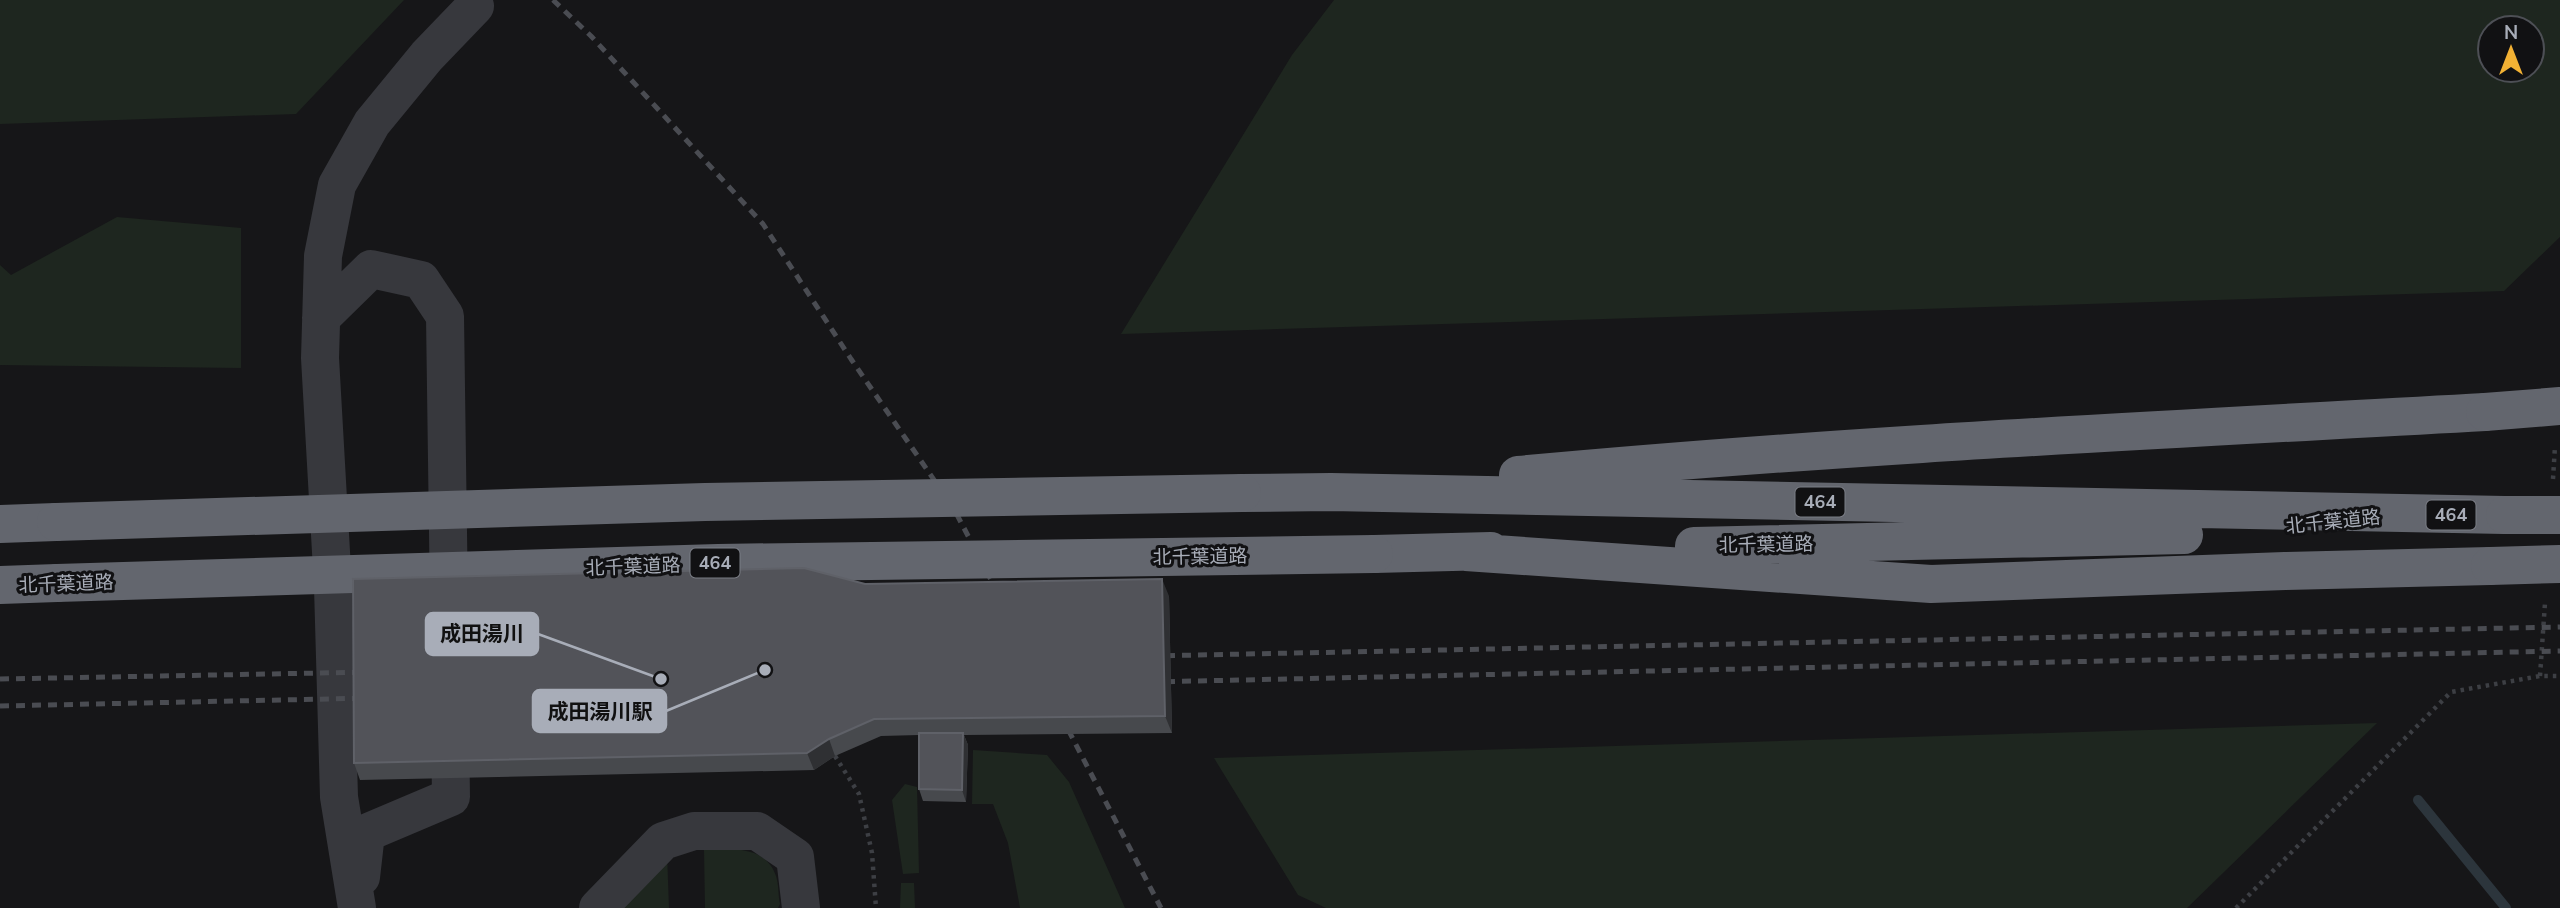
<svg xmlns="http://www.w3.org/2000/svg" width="2560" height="908" viewBox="0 0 2560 908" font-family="'Nunito Sans','Noto Sans JP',sans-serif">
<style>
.green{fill:#1e261f;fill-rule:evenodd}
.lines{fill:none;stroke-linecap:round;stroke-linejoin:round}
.stream{stroke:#2c353c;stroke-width:10}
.path{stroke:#3d3f44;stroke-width:4.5;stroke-dasharray:3.5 5;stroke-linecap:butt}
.minor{stroke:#37383d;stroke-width:38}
.highway{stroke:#63666e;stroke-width:38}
.rail{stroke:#4a4c52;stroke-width:5;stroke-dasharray:9 7;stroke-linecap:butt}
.highway-bridge{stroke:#63666e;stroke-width:38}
.wall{fill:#47494d}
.shaded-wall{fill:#2f3033}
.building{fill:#525359;stroke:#5f6168;stroke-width:2}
.labels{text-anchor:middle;stroke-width:6;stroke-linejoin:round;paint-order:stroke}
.shield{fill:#111113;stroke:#7b7e86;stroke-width:2}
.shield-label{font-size:18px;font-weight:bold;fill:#a8adb8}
.street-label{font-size:19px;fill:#a8adb8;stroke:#111113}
.leader{fill:none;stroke:#a8adb8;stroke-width:2.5}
.callout-dot{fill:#a8adb8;stroke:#111113;stroke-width:2.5}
.callout{fill:#a8adb8;stroke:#a8adb8;stroke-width:2.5}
.callout-label{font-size:21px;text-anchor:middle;font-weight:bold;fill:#111}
</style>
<rect width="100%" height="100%" fill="#161618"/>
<path class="green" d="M0 0H404L296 114 0 124Z
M1334 0H2560V237L2504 291 1121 334 1292 55ZM2490 28H2532V70H2490Z
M117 217 241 228V368L0 365V265L11 275Z
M2377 723 2187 908H1326L1298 895 1214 758Z
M973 750 1047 755 1069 782 1125 908H1020L1008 843 993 804H972Z
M905 784 917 787 919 873 903 874 892 800Z
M704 849C730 849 766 845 776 876 779 885 778 895 780 904L778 908H705Z
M667 853 669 908H618Z
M901 883H914L915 908H900Z"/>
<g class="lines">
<path class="stream" d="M2418 800 2506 908"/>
<path class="path" d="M2553 479 2555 446
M2540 676 2545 603
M835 756 859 794 872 853 876 908
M2236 908 2451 692 2540 676H2560"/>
<path class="minor" d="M321 318 371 269 421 280 445 316 449 604
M361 877 366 833 451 797 450 724
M357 908 339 797 333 587 320 358 323 256 337 185 372 123 427 56 475 6
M598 908 663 841 694 831H757L795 857 801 908"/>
<path class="highway" d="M1518 475C1840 445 2162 430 2485 412
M1242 493 1331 492 2505 515
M0 524 56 522
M1694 546 2184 535
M1466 552 1931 584 2285 571 2490 566
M1374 554 1491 551
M0 585 57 583"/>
<path class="rail" d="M553 0 591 36 763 224 851 359 954 509 1000 597
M1150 656 2560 627
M0 679 373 672
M1150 682 2560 651
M0 706 373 698
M1061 716 1161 908"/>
<path class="highway-bridge" d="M2485 412 2560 406
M2505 515H2560
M56 522 705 502 1242 493
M2490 566 2560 564
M57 583 718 563 1374 554"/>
</g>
<path class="wall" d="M865 584 1169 596 1172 733 964 735 968 745 966 802 923 801 919 789V735L881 736 835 756 814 770 360 780 354 763Z"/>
<path class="shaded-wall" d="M1162 579 1169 596 1172 733 1165 716Z
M963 733 968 745 966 802 962 790Z
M829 739 835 756 814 770 807 753Z"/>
<path class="building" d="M804 568 865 584 1162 579 1165 716 874 719 829 739 807 753 354 763 353 579Z
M919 733H963L962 790 919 789Z"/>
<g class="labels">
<g class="shield">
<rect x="1795.5" y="487.5" width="49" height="29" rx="5"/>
<rect x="2426.5" y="500.5" width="49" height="29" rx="5"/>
<rect x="690.5" y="548.5" width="49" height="29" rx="5"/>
</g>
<g class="shield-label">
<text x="1820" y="508">464</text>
<text x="2451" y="521">464</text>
<text x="715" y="569">464</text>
</g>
<g class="street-label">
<text transform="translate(2333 521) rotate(-6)" y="7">北千葉道路</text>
<text transform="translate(1766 544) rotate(-1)" y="7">北千葉道路</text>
<text transform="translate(1200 556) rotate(-1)" y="7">北千葉道路</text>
<text transform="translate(633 566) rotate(-2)" y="7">北千葉道路</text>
<text transform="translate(66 583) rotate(-2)" y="7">北千葉道路</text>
</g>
</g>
<path class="leader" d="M661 679L538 634M765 670L666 711"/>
<g class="callout-dot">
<circle cx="661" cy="679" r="7"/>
<circle cx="765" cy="670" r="7"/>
</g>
<g class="callout">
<rect x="426" y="613" width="112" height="42" rx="7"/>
<rect x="533" y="690" width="133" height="42" rx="7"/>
</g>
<g class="callout-label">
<text x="482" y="641">成田湯川</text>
<text x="600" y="719">成田湯川駅</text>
</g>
<g transform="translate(2511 49)"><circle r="33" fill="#111113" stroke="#4d4f55" stroke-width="2"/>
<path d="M0-5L12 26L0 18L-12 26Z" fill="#f2b134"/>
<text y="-10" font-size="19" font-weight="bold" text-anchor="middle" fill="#a8adb8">N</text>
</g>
</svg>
